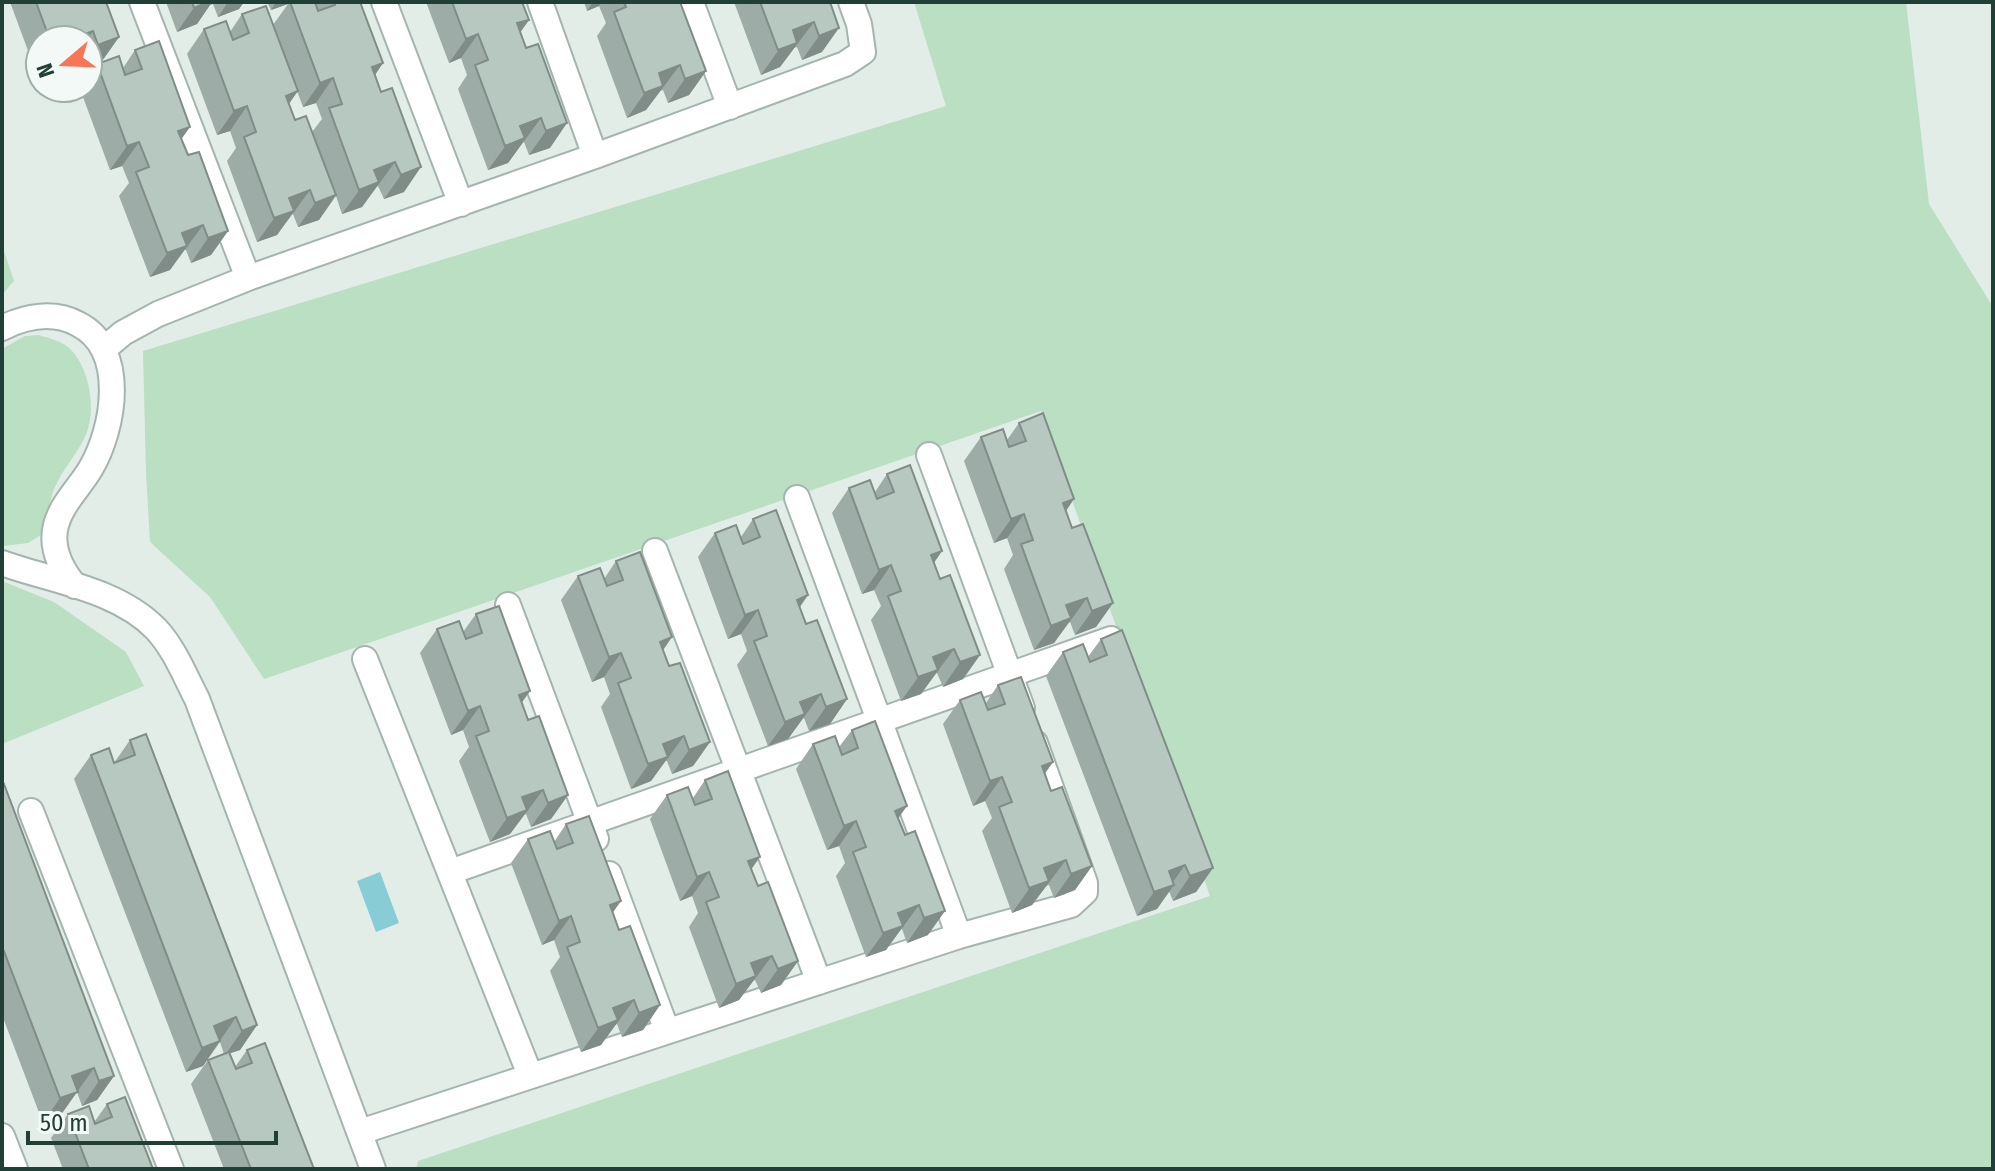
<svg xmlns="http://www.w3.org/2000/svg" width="1995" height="1171" viewBox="0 0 1995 1171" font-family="'Fira Sans Condensed',sans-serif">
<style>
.green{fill:#badfc2}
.water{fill:#88cdd5}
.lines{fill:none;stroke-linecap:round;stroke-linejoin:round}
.minor-casing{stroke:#a4b5af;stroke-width:28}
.minor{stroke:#fff;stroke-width:24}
.wall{fill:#9daca6;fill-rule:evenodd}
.shaded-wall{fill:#808c87}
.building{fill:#b7c8c1;stroke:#808c87;stroke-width:2}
</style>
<rect width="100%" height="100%" fill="#e2ede8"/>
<path class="green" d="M914 2H1906L1929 204 1993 307V1169H416L418 1161 1210 896 1041 411 264 679 210 597 150 542 146 473 143 351 946 106Z
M2 245 14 281 2 295Z
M39 335C48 338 61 341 68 347 91 367 98 415 83 441 73 460 59 473 52 495 49 506 48 520 46 532L28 543 3 546 2 349 25 336Z
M2 581 54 602 126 652 144 686 2 744Z"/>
<path class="water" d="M380 872 399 923 376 932 357 881Z"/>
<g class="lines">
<defs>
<path id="minor" d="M142 2 248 278
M384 2 461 204
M540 2 595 156
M691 2 730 107
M2 328C26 316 54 311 78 324 128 349 114 429 91 468 80 487 62 503 56 525 50 548 61 569 75 586
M104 349 123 333 158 314 248 278 595 156 845 64 863 52 859 24 851 2
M929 455 1022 708
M797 498 959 936
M655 551 819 982
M2 563C52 581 117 589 156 629 174 648 185 676 197 699L373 1169
M508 605 596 839
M365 659 530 1075
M31 811 171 1169
M450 872 1111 639
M609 874 667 1031
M360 1132 959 936 1071 905 1085 892V883L1035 743
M2 1136 15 1169"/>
</defs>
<use href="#minor" class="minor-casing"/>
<use href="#minor" class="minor"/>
</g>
<path class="wall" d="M10 2H106L119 37 102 61 88 66V40H40V83Z
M166 2H244L239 9 218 17 213 4 210 5 197 24 177 32Z
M267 2H315L316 4 317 2H360L383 63 375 75 381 92 404 192 384 199 378 186 376 187 362 207 342 214 336 196 319 220 298 227 293 214 290 215 277 235 257 242 227 161 236 148 230 131 217 135 187 54 204 29 230 32 242 14 273 25 288 4 271 10ZM297 91 303 107 316 103 322 119 312 132 295 120 289 104Z
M426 2H522L529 20 520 32 550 148 529 155 524 142 522 143 508 163 488 170 458 89 467 75 461 58 449 63Z
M584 2H680L706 71 689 95 668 103 663 90 660 91 646 110 627 118 597 36 606 23 599 6 587 11Z
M734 2H830L822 52 802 60 797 47 794 48 780 67 761 75Z
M135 50 182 139 188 155 228 231 211 255 191 263 186 250H183L170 270 150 277 119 196 129 183 122 166 110 170 80 89 88 88V77L97 64 123 68Z
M1019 423 1066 511 1072 528 1113 603 1096 627 1075 635 1070 622 1067 623 1054 643 1034 650 1004 569 1013 555 1007 538 994 543 964 461 981 437 1007 440Z
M887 474 942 551 934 563 940 579 980 655 963 679 943 687 937 673 935 674 921 694 901 701 871 620 881 606 874 590 862 594 832 513 849 488 875 492Z
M753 519 808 595 800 607 806 624 847 699 830 724 809 731 804 718 801 719 788 739 768 746 737 665 747 651 741 634 728 639 698 557 715 533 741 537Z
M616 561 663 650 669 666 710 742 693 766 672 774 667 761H665L651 781 631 789 601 707 610 694 604 677 592 682 561 600 578 576 604 579Z
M476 614 522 703 528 720 568 795 551 819 531 827 526 814 524 815 510 834 490 842 459 761 469 747 463 730 451 735 420 653 437 629 463 632Z
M1101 639 1213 868 1196 892 1173 901 1169 891 1157 909 1137 916 1046 676 1063 652 1088 657Z
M998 685 1053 762 1044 774 1051 791 1092 866 1075 890 1054 898 1049 885 1046 886 1032 905 1012 913 982 831 992 818 985 801 973 806 943 724 960 700 986 703Z
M852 730 898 819 928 935 907 943 902 929 899 930 886 950 866 957 836 876 845 863 839 846 827 850 796 769 813 744 839 747Z
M130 740 257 1025 240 1050 230 1053 235 1067 247 1050 314 1169H224L191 1084 208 1060 224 1054 220 1042 203 1066 186 1072 74 779 91 755 114 763Z
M705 780 751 869 758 886 798 961 781 985 761 993 755 980 753 981 739 1000 719 1008 689 927 698 913 692 896 680 901 650 819 667 795 693 798Z
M2 785 114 1076 97 1100 82 1106 77 1092 60 1116 43 1123 2 1015Z
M566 824 613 913 619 930 660 1005 643 1030 622 1037 617 1024 614 1025 601 1045 581 1052 550 971 560 957 554 940 542 945 511 863 528 839 554 842Z
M107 1104 153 1169H63L51 1138 68 1114 95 1121Z"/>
<path class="shaded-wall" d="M198 2H214L210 5 197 24 177 32Z
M228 2H244L239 9 218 17Z
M276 2H290L288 4 271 10Z
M593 2H602L599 6 587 11Z
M529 20 512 44 517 23Z
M814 22 780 67 761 75 793 30Z
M839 28 822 52 802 60 819 36Z
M93 31 87 40H71L72 39Z
M478 34 461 58 449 63 466 39Z
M119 37 102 61 88 66V58L98 45Z
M383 63 366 88 372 67Z
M680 65 646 110 627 118 659 73Z
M706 71 689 95 668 103 685 79Z
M333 78 316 103 303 107 320 83Z
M298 91 281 115 286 96Z
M247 106 230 131 217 135 234 111Z
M541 118 508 163 488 170 520 126Z
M567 123 550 148 529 155 546 131Z
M190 127 173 151 178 131Z
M139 142 122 166 110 170 127 146Z
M395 162 362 207 342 214 374 170Z
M421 167 404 192 384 199 401 175Z
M310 190 277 235 257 242 289 198Z
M336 195 319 220 298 227 315 203Z
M203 225 170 270 150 277 182 233Z
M228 231 211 255 191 263 208 238Z
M1074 499 1058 523 1063 503Z
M1024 514 1007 538 994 543 1011 519Z
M942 551 925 575 931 555Z
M891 565 874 590 862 594 879 570Z
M808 595 791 619 797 600Z
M1087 598 1054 643 1034 650 1066 605Z
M1113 603 1096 627 1075 635 1092 611Z
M758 610 741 634 728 639 745 615Z
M672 637 655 662 660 642Z
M954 649 921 694 901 701 933 657Z
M621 653 604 677 592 682 609 657Z
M980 655 963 679 943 687 960 662Z
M530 691 513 715 519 695Z
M821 694 788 739 768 746 800 702Z
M847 699 830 724 809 731 826 707Z
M480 706 463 730 451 735 468 711Z
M684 736 651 781 631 789 663 744Z
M710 742 693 766 672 774 689 750Z
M1053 762 1036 786 1042 766Z
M1002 777 985 801 973 806 990 781Z
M543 790 510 834 490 842 522 797Z
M568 795 551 819 531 827 548 803Z
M907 806 890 830 895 811Z
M856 821 839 846 827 850 844 826Z
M760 857 743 881 748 861Z
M1066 860 1032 905 1012 913 1044 868Z
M1185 865 1170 886 1174 885 1157 909 1137 916 1169 871Z
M1092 866 1075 890 1054 898 1071 874Z
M1213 868 1196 892 1173 901 1190 876Z
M709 872 692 896 680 901 697 877Z
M621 901 604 925 610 905Z
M919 905 886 950 866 957 898 913Z
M945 911 928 935 907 943 924 918Z
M571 916 554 940 542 945 559 921Z
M772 956 739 1000 719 1008 751 963Z
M798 961 781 985 761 993 778 969Z
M634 1000 601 1045 581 1052 613 1008Z
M660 1005 643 1030 622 1037 639 1013Z
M236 1017 203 1066 186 1072 202 1048 214 1026Z
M257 1025 240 1050 225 1055 242 1031Z
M94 1068 60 1116 43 1123 60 1098 72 1076Z
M114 1076 97 1100 82 1106 99 1081Z"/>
<path class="building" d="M36 2H106L119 37 98 45 93 31 72 39V40H50Z
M192 2H208L194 8Z
M290 2H315L318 11 335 5 334 2H360L383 63 372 67 381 92 392 88 421 167 401 175 395 162 374 170 379 182 359 190 329 108 342 104 333 78 320 83Z
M452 2H522L529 20 517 23 526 48 538 44 567 123 546 131 541 118 520 126 525 138 505 146 475 65 488 60 478 34 466 39Z
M624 2H680L706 71 685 79 680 65 659 73 663 86 644 93 614 12 626 7Z
M760 2H830L839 28 819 36 814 22 793 30 797 43 778 50Z
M266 6 298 91 286 96 295 120 306 116 336 195 315 203 310 190 289 198 294 211 274 218 244 137 256 132 247 106 234 111 204 29 226 21 233 40 249 33 242 14Z
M159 41 190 127 178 131 188 155 199 152 228 231 208 238 203 225 182 233 187 246 167 253 136 172 149 167 139 142 127 146 97 64 119 56 125 75 142 69 135 50Z
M1043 413 1074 499 1063 503 1072 528 1083 524 1113 603 1092 611 1087 598 1066 605 1071 618 1051 626 1021 544 1033 540 1024 514 1011 519 981 437 1003 429 1009 447 1026 441 1019 423Z
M910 465 942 551 931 555 940 579 950 575 980 655 960 662 954 649 933 657 938 670 918 677 888 596 901 591 891 565 879 570 849 488 870 480 877 499 894 492 887 474Z
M776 510 808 595 797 600 806 624 817 620 847 699 826 707 821 694 800 702 805 714 785 722 754 641 767 636 758 610 745 615 715 533 736 525 743 544 760 537 753 519Z
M640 552 672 637 660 642 669 666 680 663 710 742 689 750 684 736 663 744 668 757 648 764 618 683 631 678 621 653 609 657 578 576 600 568 607 586 623 580 616 561Z
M499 606 530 691 519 695 528 720 539 716 568 795 548 803 543 790 522 797 527 810 507 818 476 736 489 731 480 706 468 711 437 629 459 621 466 639 482 633 476 614Z
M1122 630 1213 868 1190 876 1185 865 1169 871 1174 885 1154 892 1063 652 1083 644 1090 662 1107 655 1101 639Z
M1021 677 1053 762 1042 766 1051 791 1062 787 1092 866 1071 874 1066 860 1044 868 1049 881 1029 888 999 807 1012 802 1002 777 990 781 960 700 981 692 988 710 1005 704 998 685Z
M875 721 907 806 895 811 905 835 915 831 945 911 924 918 919 905 898 913 903 926 883 933 853 852 866 847 856 821 844 826 813 744 835 736 842 755 858 748 852 730Z
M146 734 257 1025 242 1031 236 1017 214 1026 220 1041 202 1048 91 755 109 748 114 763 135 755 130 740Z
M728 771 760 857 748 861 758 886 768 882 798 961 778 969 772 956 751 963 756 976 736 984 706 902 719 897 709 872 697 877 667 795 688 787 695 805 712 799 705 780Z
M4 784 114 1076 99 1081 94 1068 72 1076 78 1092 60 1098 2 946V785Z
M589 816 621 901 610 905 619 930 630 926 660 1005 639 1013 634 1000 613 1008 618 1020 598 1028 567 947 580 942 571 916 559 921 528 839 550 831 557 849 573 843 566 824Z
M265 1043 314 1169H251L208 1060 229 1052 236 1069 252 1063 247 1050Z
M125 1097 153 1169H89L68 1114 89 1106 95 1124 112 1117 107 1104Z"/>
<rect width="1995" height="1171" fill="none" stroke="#213f36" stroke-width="8"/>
<g transform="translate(64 64) rotate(251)"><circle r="38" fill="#f3f9f6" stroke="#9fafa9" stroke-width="2"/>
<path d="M0-6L14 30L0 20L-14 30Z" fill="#f87555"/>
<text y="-12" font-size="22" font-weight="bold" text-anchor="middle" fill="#213f36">N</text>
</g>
<path d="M28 1131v12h248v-12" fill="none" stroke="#213f36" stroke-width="4"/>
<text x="40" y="1131" font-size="24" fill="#213f36" stroke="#f3f9f6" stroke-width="6" paint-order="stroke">50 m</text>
</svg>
